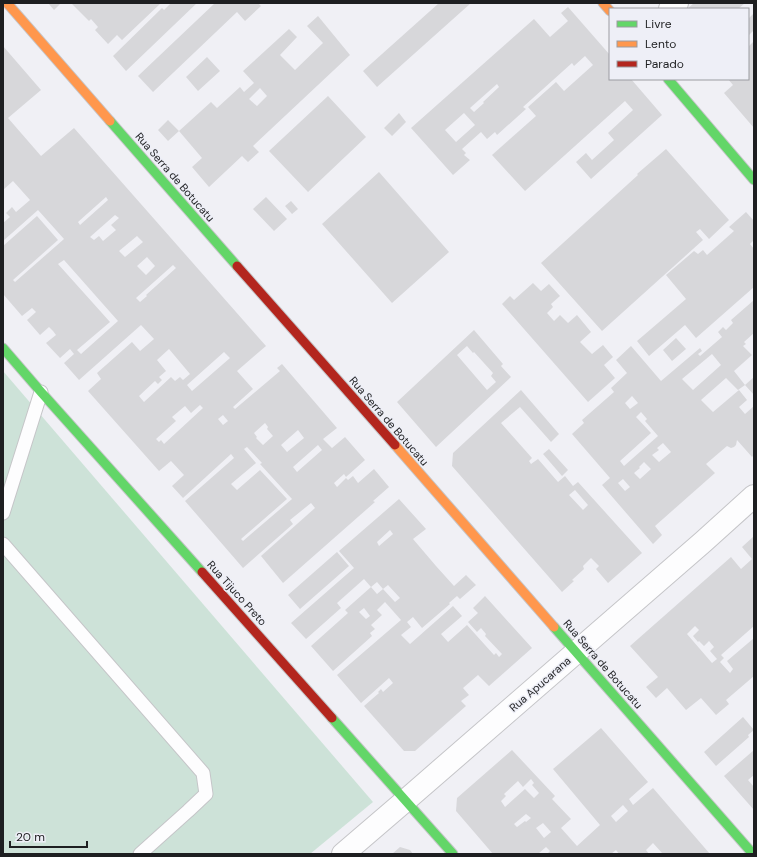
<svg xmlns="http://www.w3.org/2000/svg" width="757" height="857" viewBox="0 0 757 857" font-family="'DM Sans',sans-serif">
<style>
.green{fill:#cde2d8}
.building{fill:#d7d7da;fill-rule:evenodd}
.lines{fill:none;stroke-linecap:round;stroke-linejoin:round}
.lane-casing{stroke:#c5c5c8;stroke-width:15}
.street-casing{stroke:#c5c5c8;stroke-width:24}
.fast-casing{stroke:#c5c5c8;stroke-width:11}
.slow-casing{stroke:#c5c5c8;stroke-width:11}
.jam-casing{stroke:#c5c5c8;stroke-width:11}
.lane{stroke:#fdfdfe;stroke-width:13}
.street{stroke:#fdfdfe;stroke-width:22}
.fast{stroke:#63d668;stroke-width:9}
.slow{stroke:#ff974d;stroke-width:9}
.jam{stroke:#b3261e;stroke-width:9}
.labels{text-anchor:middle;stroke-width:3;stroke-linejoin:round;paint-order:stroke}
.street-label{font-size:11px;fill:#1e1f21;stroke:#eeeff7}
</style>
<rect width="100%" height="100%" fill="#f0f0f5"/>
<path class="green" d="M3 371 373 802 310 854H3Z"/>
<path class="building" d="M48 3H61L54 10Z
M71 3H161L122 40 117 35 108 44 95 30 98 27 91 19 89 21Z
M171 3H197L126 71 113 56 162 8 164 10Z
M215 3H258L261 6 245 21 237 12 153 92 138 76Z
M439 3H471L377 87 363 71Z
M694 3H745L738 9H687Z
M568 7 610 55V79H631L662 115 591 179 576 162 586 153 592 160 614 140 608 133 633 110 625 101 525 191 492 155 536 116 528 107 556 82 564 91 593 65 585 56 574 66 572 63 523 107 526 109 497 135 495 132 487 139 481 132 462 149 466 153 464 155 470 160 453 175 411 128 534 19 550 37 568 21 561 13ZM497 84 499 87 483 102 484 103 474 112 470 108ZM464 113 475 125 456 142 445 130Z
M754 13V30L748 36V19Z
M318 16 350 55 253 146 259 152 248 162 242 156 209 187 192 167 202 158 179 131 211 102 217 108 240 87 244 92 254 83 243 71 289 29 297 37 280 55 295 70 323 43 307 26ZM260 88 267 96 257 106 249 99Z
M754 41V128L724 93 733 85 728 79H748V47Z
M3 46 41 90 8 118 41 156 74 128 266 346 237 371 253 389 233 407 235 409 280 371 277 368 282 364 337 428 323 439 332 448 345 437 365 460 346 477 344 474 334 483 337 487 346 478 348 480 353 476 358 483 374 469 389 487 373 501 375 502 283 583 261 556 315 508 311 503 290 520 293 524 243 568 185 501 234 458 231 454 183 498 172 486 184 475 171 461 159 471 88 391 101 379 97 373 132 342 140 351 154 339 141 325 79 380 64 363 74 354 70 349 60 358 46 343 56 335 53 331 49 327 40 335 27 320 36 312 32 308 22 316 3 294V246L37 216 58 240 13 280 15 282 64 239 38 210 3 241V223L10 217 6 213 12 207 16 212 30 200 13 181 3 190ZM106 197 108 200 80 225 78 222ZM115 215 119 218 111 225 116 230 103 241 99 236 94 240 90 237ZM137 236 143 242 125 257 119 251ZM147 257 155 266 146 275 137 266ZM64 260 118 321 81 354 77 350 110 322 58 264ZM173 265 176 268 146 295 147 296 140 302 136 298ZM169 349 190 374 183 380 180 377 175 381 171 377 144 402 139 396 155 381 158 384 162 380 159 377 166 371 157 360ZM224 352 230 358 192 391 187 385ZM200 405 203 408 164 444 161 440 159 442 156 439 176 421 172 417 185 406 191 413ZM223 415 228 421 223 425 218 419ZM265 423 268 427 267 429 273 436 263 445 256 438 257 437 254 433ZM298 430 304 438 287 452 281 445ZM318 445 322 450 297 472 293 467ZM247 447 262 463 260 464 292 499 243 541 241 539 287 499 260 470 237 490 231 484 256 463 244 449Z
M207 57 220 71 198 91 186 77Z
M328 96 366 137 308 192 269 151Z
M399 113 406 122 392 136 384 128Z
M168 120 179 131 168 141 158 130Z
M666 149 729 220 709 239 700 229 696 232 703 240 602 331 541 263 638 175 637 174Z
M379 172 449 252 392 303 322 224Z
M266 197 287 219 274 231 253 209Z
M291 201 298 209 292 214 285 206Z
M746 212 754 221V240L750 244 754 249V287L696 338 685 325 649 356 637 341 686 299 666 275 694 251 698 254 703 250 707 255 734 231 729 227Z
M533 283 541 291 549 284 560 296 551 304 553 307 547 313 554 321 560 315 568 323 577 315 591 332 580 342 592 354 603 345 613 357 604 365 615 378 588 402 502 304 510 296 514 300Z
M754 300V333L744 342 746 344 743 346 752 355 734 371 745 385 738 390 726 378 701 400 713 412 739 390 747 400 739 407 745 414 754 406V455L752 457 737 440 736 445 734 447 731 448 727 446 706 464 715 473 655 526 662 535 653 544 602 485 610 478 572 434 584 423 582 420 614 392 611 388 627 373 616 360 631 346 661 381 700 348 702 351 698 354 700 356 722 337 718 332 723 327 726 330 733 323 731 320ZM712 354 721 365 693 390 682 379ZM632 396 638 403 630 409 625 403ZM641 412 647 419 645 421 658 436 624 466 620 461 651 433 636 417ZM663 443 671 452 659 462 652 455 659 450 657 448ZM644 462 651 469 640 479 634 473 640 468 639 467ZM623 479 630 487 625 491 618 483Z
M474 330 503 364 501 366 511 377 436 447 397 402ZM467 346 473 353 474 352 493 373 491 376 496 382 487 390 457 355Z
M676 338 686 349 672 361 663 350Z
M754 377V395L745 385Z
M521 390 559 434 551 442 520 407 501 423 532 458 529 461 531 464 538 459 558 482 565 476 573 486 578 482 642 553 608 583 596 569 599 566 591 558 583 566 584 569 572 580 574 581 562 592 452 466 453 453ZM575 490 588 505 583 510 569 495Z
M549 449 568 470 562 476 543 454Z
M399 499 426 529 413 539 436 566 454 586 466 575 476 585 460 599 457 596 449 603 450 604 422 628 413 617 407 622 411 627 401 635 410 644 453 606 462 616 441 634 448 642 467 625 494 655 496 653 499 657 502 654 485 636 486 634 481 628 477 632 468 622 478 613 473 608 485 596 532 648 489 686 478 675 463 688 469 695 461 701 466 706 415 751H404L364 706 379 693 378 692 381 689 383 692 393 683 389 678 361 703 337 675 401 620 385 602 377 610 382 615 371 625 375 629 370 633 372 636 333 671 311 646 348 613 345 610 371 587 377 594 383 589 377 582 371 587 364 579 337 603 341 608 306 639 291 623 354 568 339 551ZM390 530 393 534 379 546 377 542ZM388 585 400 598 395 602 383 589ZM364 608 370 616 366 619 359 612Z
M754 536V626L721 655 724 658 720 662 730 673 733 669 727 661 754 638V676L726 700 729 704 716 715 701 698 686 710 667 688 656 698 646 687 658 677 630 646 731 557 741 569 752 559 742 547ZM695 626 699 630 693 636 698 642 699 641 704 646 709 641 714 647 710 651 717 659 712 663 687 634Z
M337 552 349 566 300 609 288 595Z
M743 717 754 730 748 735 749 737 716 766 704 752Z
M601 728 648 782 629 799 633 805 653 788 710 854H660L662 853 653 843 646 850 649 854H619L616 850 611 854H547L550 851 546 847 538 854H493L456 811 457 798 512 750 555 796 552 799 571 819 561 828 577 846 600 825 553 769ZM531 779 534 783 532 785 539 793 534 798 525 789 505 807 501 801 506 796 504 794 518 781 523 787ZM623 805 628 811 616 822 611 816ZM526 814 531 818 526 822 525 821 517 827 514 824ZM543 823 551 832 544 838 536 828Z
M754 750V775L748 780 754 787V810L724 776Z
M400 847 410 850 413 854H392Z"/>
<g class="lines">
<defs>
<path id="lane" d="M3 513 41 392
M3 544 203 773 206 794 188 811 140 854"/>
<path id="street" d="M670 9 677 3
M343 854 406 800 703 542 754 496"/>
<path id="fast" d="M668 79 754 180
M110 121 237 266
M3 348 41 392 202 572
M554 627 753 854
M332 718 453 854"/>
<path id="slow" d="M7 3 110 121
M603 3 610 11
M395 445 554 627"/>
<path id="jam" d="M237 266 395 445
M202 572 332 718"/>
</defs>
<use href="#lane" class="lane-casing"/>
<use href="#street" class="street-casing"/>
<use href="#fast" class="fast-casing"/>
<use href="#slow" class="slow-casing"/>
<use href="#jam" class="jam-casing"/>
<use href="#lane" class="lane"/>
<use href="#street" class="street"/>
<use href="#fast" class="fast"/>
<use href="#slow" class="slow"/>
<use href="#jam" class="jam"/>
</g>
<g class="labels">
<g class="street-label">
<text transform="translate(175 177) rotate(49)" y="4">Rua Serra de Botucatu</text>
<text transform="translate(389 421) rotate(49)" y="4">Rua Serra de Botucatu</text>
<text transform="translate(237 593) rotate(48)" y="4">Rua Tijuco Preto</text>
<text transform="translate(603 664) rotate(49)" y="4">Rua Serra de Botucatu</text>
<text transform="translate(540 684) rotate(-41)" y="4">Rua Apucarana</text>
</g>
</g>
<rect width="757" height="857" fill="none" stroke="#1e1f21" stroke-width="8"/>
<rect x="609" y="8" width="140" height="72" fill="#eeeff7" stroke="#9b9ca1"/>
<rect x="617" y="21" width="20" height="6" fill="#63d668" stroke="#9b9ca1"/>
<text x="645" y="28" font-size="12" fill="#1e1f21">Livre</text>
<rect x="617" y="41" width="20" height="6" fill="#ff974d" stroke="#9b9ca1"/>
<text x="645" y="48" font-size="12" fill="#1e1f21">Lento</text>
<rect x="617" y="61" width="20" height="6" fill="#b3261e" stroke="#9b9ca1"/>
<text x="645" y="68" font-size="12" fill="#1e1f21">Parado</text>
<path d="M10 841v6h77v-6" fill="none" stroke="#1e1f21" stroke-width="2"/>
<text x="16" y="841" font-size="12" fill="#1e1f21" stroke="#eeeff7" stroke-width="3" paint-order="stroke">20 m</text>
</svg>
